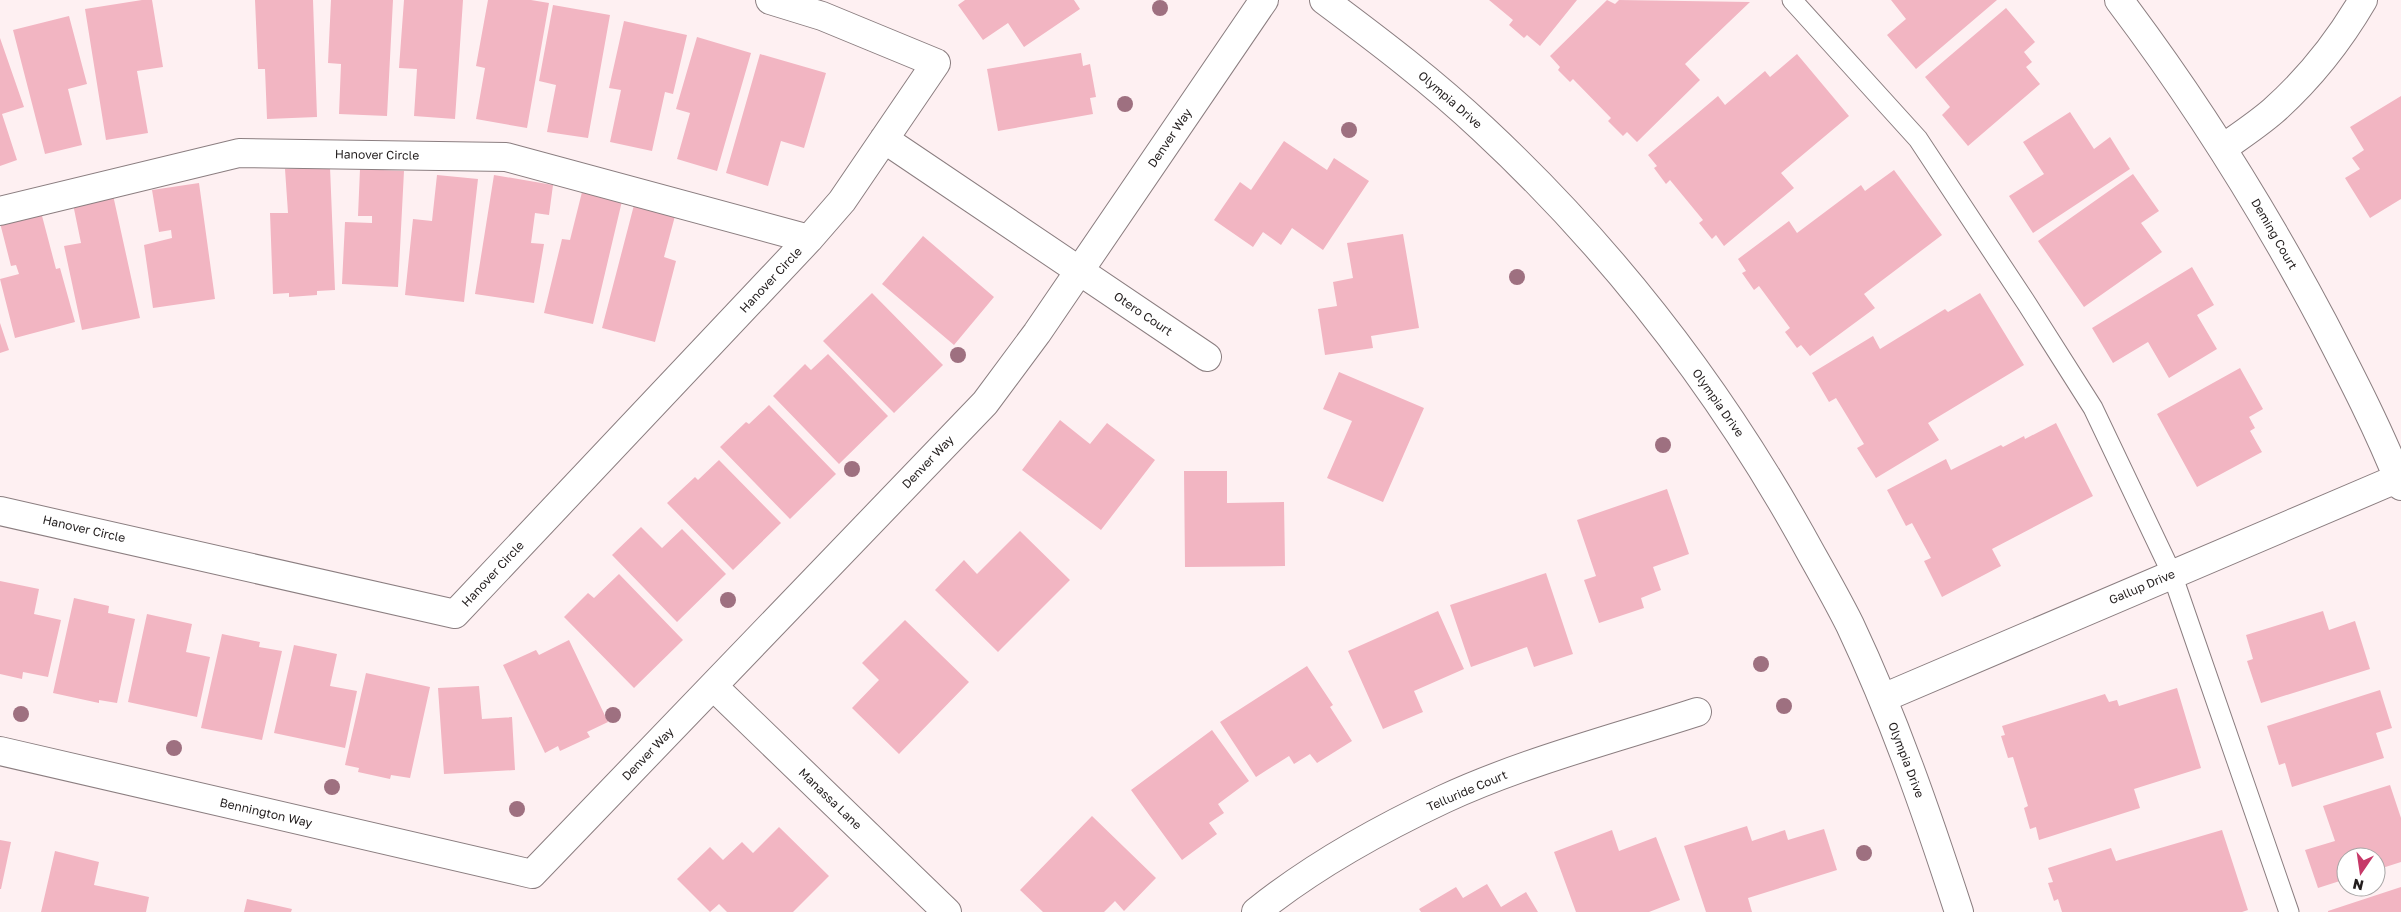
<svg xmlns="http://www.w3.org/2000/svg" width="2401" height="912" viewBox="0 0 2401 912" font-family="'Golos Text',sans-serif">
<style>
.building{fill:#f2b5c2}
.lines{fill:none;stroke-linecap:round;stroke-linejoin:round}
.lane-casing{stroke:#8b7e80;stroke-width:21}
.street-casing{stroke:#8b7e80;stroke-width:30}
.secondary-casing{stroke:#8b7e80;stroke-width:30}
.lane{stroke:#fff;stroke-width:19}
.street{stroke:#fff;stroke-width:28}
.secondary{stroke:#fff;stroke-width:28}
.tree{fill:#9e7080}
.labels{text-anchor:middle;stroke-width:4;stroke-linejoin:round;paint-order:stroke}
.street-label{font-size:12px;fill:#221d1d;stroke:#fff}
</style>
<rect width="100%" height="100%" fill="#fef0f2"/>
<path class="building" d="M142 0H152L163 67 137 71 148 133 106 140 85 9Z
M255 0H313L317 117 267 119 265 69H258Z
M331 0H393L387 116 339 114 341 64 328 63Z
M404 0H463L455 119 414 116 417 69 399 68Z
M488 0H531L549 3 527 128 476 119 485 68 476 66Z
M965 0H1074L1080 9 1024 47 1008 23 983 40 958 5Z
M1489 0H1577L1540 46 1527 35 1524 38 1509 25 1513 20Z
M1607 0 1615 4 1619 0 1750 2 1685 64 1700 80 1637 142 1627 132 1623 136 1608 121 1611 118 1573 79 1570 82 1558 70 1560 67 1550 56Z
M1891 0H1997L1916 69 1887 35 1906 19Z
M553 5 610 15 588 138 547 132 556 85 539 81Z
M2006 8 2035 42 2024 52 2032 62 2026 67 2040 84 1968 146 1942 115 1950 107 1925 77Z
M69 16 87 84 68 89 82 145 45 154 13 30Z
M624 21 687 35 673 94 665 92 652 151 610 142 621 90 609 88Z
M697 37 751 53 717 171 677 159 690 113 676 109Z
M0 38 24 107 2 114 17 160 0 166Z
M1081 53 1083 66 1090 64 1096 97 1090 98 1093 114 998 131 987 69Z
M760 54 826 73 804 148 781 141 768 186 726 173Z
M1797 54 1849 116 1781 173 1794 188 1724 246 1716 235 1712 239 1699 223 1703 220 1670 180 1666 184 1654 168 1657 166 1648 155 1718 96 1725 105 1765 71 1770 77Z
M2401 96V199L2370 218 2345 178 2360 169 2352 158 2364 150 2350 127Z
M2070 112 2094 149 2110 137 2130 169 2033 233 2009 196 2044 174 2023 142Z
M1284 141 1327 170 1334 158 1369 181 1323 250 1292 228 1281 245 1263 232 1253 247 1214 220 1240 182 1251 190Z
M330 167 335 290 317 291V295L289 297V293L273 294 270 213H288L285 169Z
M360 169 404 171 398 287 342 284 345 222 372 223V216H358Z
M1894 170 1942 235 1864 294 1875 308 1810 356 1801 345 1797 348 1785 332 1790 328 1759 286 1754 290 1742 273 1746 271 1738 259 1789 221 1797 233 1861 185 1865 191Z
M2133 174 2159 211 2141 223 2162 252 2084 307 2038 241Z
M437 175 478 179 464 302 405 295 413 219 432 221Z
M494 175 553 185 549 215 535 213 531 243 544 244 534 303 475 294Z
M199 183 215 299 153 308 144 245 172 238 171 230 159 232 152 190Z
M582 192 622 201 593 324 544 313 562 239 570 240Z
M113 195 140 318 82 330 64 246 81 243 73 204Z
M634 205 675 216 664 257 676 261 655 342 602 328Z
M41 212 56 269 60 268 75 322 15 338 0 279 19 274 16 265 11 266 0 223Z
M1403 234 1419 328 1371 336 1373 348 1325 355 1318 309 1337 306 1333 282 1353 278 1347 243Z
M923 236 994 297 954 345 882 284Z
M2192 267 2214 305 2197 315 2217 349 2169 378 2148 342 2113 363 2092 328Z
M872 293 943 365 894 413 823 341Z
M1980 293 2024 365 1928 423 1939 440 1876 478 1857 448 1864 444 1836 398 1829 402 1812 373 1873 336 1880 349 1945 309 1948 312Z
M0 323 9 350 0 353Z
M828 354 888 416 839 464 773 396 805 364 811 370Z
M2240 368 2263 409 2249 417 2255 428 2250 431 2262 452 2197 487 2157 414Z
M1339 372 1424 408 1383 502 1327 478 1352 421 1323 409Z
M769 405 836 474 790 519 720 447 746 422 749 424Z
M1060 420 1090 444 1107 423 1155 460 1101 530 1022 470Z
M2056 423 2093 496 1992 549 2001 566 1942 597 1924 561 1931 558 1912 523 1906 526 1887 490 1946 459 1951 470 2001 445 2003 447 2024 436 2025 439Z
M719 460 781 523 733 570 667 503 695 477 698 480Z
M1184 471H1227V503L1284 502 1285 566 1185 567Z
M1667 489 1689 554 1653 567 1661 590 1641 598 1644 608 1599 623 1584 580 1596 576 1577 520Z
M641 527 662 548 682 529 726 574 677 622 612 555Z
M1020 531 1070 580 998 652 935 590 964 560 977 574Z
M1546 573 1573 654 1534 667 1527 647 1471 667 1450 605Z
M619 574 683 640 634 688 564 617 588 593 594 598Z
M0 581 39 589 34 614 61 620 48 677 23 672 22 679 0 674Z
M74 598 109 606 108 613 135 619 117 703 99 700V703L53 693Z
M1438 611 1464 669 1414 691 1423 712 1383 729 1348 651Z
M2323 611 2329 630 2355 621 2370 669 2261 703 2247 661 2253 659 2246 635Z
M147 614 192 624 186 652 210 657 197 717 128 702Z
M905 620 969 682 899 754 852 708 879 680 862 663Z
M222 634 260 642 259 647 282 651 262 740 201 728Z
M569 640 608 722 587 732 590 737 560 751 558 746 545 753 503 665 536 650 539 655Z
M294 645 337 654 330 686 357 691 345 748 274 733Z
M1307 666 1333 705 1330 707 1352 741 1317 763 1310 754 1294 764 1289 756 1256 777 1220 722Z
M366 673 430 687 410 778 391 775 390 779 358 772 359 768 345 765Z
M479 686 482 719 512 717 515 770 444 774 438 688Z
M2177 688 2201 768 2134 789 2140 808 2039 840 2036 827 2030 829 2024 808 2028 806 2013 757 2008 758 2001 736 2005 735 2002 726 2105 694 2109 702 2117 700 2119 706Z
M2380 690 2392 728 2376 733 2384 758 2292 787 2285 763 2279 765 2267 726Z
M1212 730 1249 781 1218 804 1224 813 1209 823 1217 834 1182 860 1131 790Z
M2390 785 2401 818V862L2376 870V857H2346V879L2318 888 2305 850 2335 841 2323 806Z
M1092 816 1156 878 1124 911 1115 901 1104 912H1043L1020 890Z
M1747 826 1752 841 1785 830 1788 840 1824 829 1837 870 1748 898 1752 912H1706L1684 846Z
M779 827 829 876 793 912H727L719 904 710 912 677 879 710 847 723 860 742 842 753 853Z
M1612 830 1619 851 1656 837 1680 900 1649 912H1576L1554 852Z
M2222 830 2248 910 2242 912H2062L2058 899 2054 901 2048 883 2053 882 2048 868 2111 848 2116 861Z
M0 840 11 842 1 889H0Z
M55 851 99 862 94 885 149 897 146 912H41Z
M1487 884 1501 907 1526 892 1538 912H1421L1419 909 1456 887 1463 898Z
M2401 887V912H2328V911Z
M247 899 292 909 291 912H244Z"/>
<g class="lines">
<defs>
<path id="lane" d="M1792 0 1918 139 2027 304 2093 408 2172 574 2289 912"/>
<path id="street" d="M2119 0C2196 102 2263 209 2323 322 2351 376 2379 430 2401 486
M884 139 1207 357
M2223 148C2240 136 2258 124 2273 111 2309 79 2339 41 2363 0
M0 211 239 153 506 157 809 239
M0 511 455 614 809 239 842 201 936 63 822 16 770 0
M713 686 947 912
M1883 698 2401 477
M0 751 532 874 985 403 1037 333 1264 0
M1256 912C1313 866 1378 830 1444 799 1524 762 1613 739 1697 712"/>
<path id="secondary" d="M1324 0C1379 41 1433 82 1483 129 1615 252 1726 397 1812 555 1825 578 1838 601 1850 625 1894 718 1927 814 1959 912"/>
</defs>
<use href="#lane" class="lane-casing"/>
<use href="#street" class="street-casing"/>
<use href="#secondary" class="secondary-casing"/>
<use href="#lane" class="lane"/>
<use href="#street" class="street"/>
<use href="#secondary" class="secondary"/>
</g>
<g class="tree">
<circle cx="1160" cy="8" r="8"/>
<circle cx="1125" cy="104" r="8"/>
<circle cx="1349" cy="130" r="8"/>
<circle cx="1517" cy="277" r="8"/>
<circle cx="958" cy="355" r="8"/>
<circle cx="1663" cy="445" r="8"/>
<circle cx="852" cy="469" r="8"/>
<circle cx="728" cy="600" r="8"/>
<circle cx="1761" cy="664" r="8"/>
<circle cx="1784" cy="706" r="8"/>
<circle cx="21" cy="714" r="8"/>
<circle cx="613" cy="715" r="8"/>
<circle cx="174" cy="748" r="8"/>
<circle cx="332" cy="787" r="8"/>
<circle cx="517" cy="809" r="8"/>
<circle cx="1864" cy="853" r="8"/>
</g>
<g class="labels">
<g class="street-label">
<text transform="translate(1450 100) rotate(41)" y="4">Olympia Drive</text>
<text transform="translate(1170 138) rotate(-56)" y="4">Denver Way</text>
<text transform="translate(377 155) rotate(1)" y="4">Hanover Circle</text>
<text transform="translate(2274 234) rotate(60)" y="4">Deming Court</text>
<text transform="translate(771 280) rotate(-47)" y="4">Hanover Circle</text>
<text transform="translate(1143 314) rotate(34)" y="4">Otero Court</text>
<text transform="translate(1718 403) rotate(55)" y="4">Olympia Drive</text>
<text transform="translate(928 462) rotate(-46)" y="4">Denver Way</text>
<text transform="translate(84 529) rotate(13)" y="4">Hanover Circle</text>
<text transform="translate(493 574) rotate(-47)" y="4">Hanover Circle</text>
<text transform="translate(2142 587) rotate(-23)" y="4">Gallup Drive</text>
<text transform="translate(648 754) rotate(-46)" y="4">Denver Way</text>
<text transform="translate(1906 760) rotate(69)" y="4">Olympia Drive</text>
<text transform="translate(1467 791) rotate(-23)" y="4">Telluride Court</text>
<text transform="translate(830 799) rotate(44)" y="4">Manassa Lane</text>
<text transform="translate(266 813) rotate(13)" y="4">Bennington Way</text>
</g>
</g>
<g transform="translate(2361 872) rotate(193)"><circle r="24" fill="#ffffff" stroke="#a7a5a5"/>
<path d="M0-4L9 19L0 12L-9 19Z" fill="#c63968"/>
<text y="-8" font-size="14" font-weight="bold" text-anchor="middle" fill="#221d1d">N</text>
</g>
</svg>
